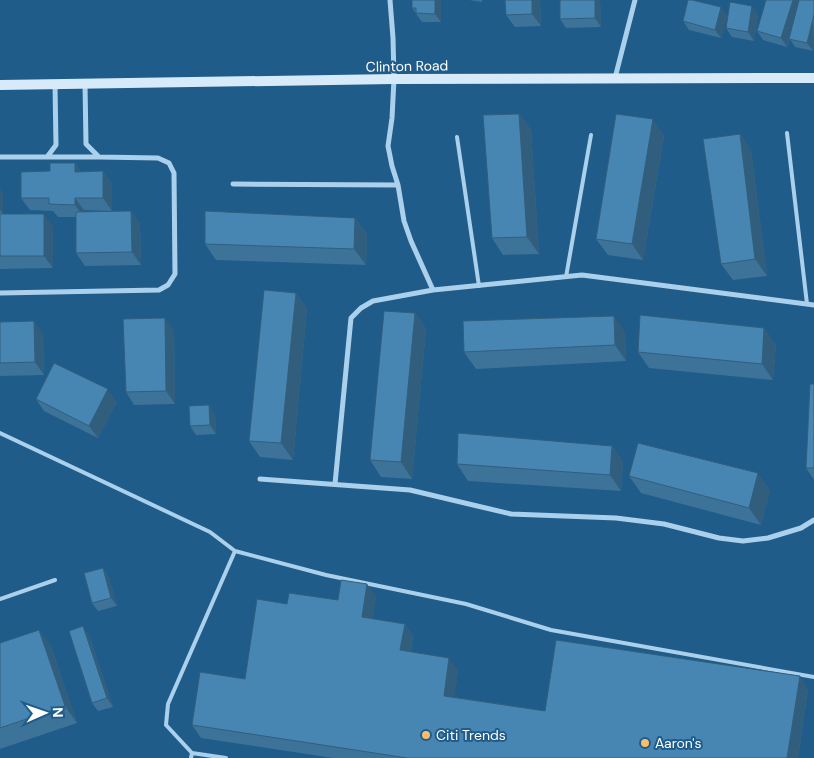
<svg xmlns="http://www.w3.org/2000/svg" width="814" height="758" viewBox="0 0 814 758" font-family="'DM Sans',sans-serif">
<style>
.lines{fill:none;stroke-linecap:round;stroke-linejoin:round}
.lane{stroke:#abd0eb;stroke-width:4}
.street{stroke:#abd0eb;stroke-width:5}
.secondary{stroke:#d6eaf9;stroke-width:10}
.wall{fill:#3d7399}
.shaded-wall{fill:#325e7d}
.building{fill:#4786b2;stroke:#325e7d}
.poi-dot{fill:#fabd6a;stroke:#1f5c8a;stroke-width:2}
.labels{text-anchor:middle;stroke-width:4;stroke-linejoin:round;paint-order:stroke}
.street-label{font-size:14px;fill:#fff;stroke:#1f5c8a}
.poi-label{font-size:14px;fill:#fff;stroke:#1f5c8a;text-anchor:start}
</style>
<rect width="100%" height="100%" fill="#1f5c8a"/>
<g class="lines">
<path class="lane" d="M787 133 807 304
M457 137 479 286
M566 277 591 135
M0 433 210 532 235 551 326 575 466 604 551 630 814 677
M0 599 55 580
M192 753 226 758
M191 758 192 753 166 725 168 704 235 551"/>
<path class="street" d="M390 0 393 38 394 79 392 118 388 146 392 166 398 185 404 221 411 241 433 290
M615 78 635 0
M0 157H47L56 145 55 85
M47 157H99
M233 184 398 185
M0 293 159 290 168 285 175 274 174 173 169 163 158 158 99 157 86 144 85 84
M260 479 410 490 511 514 616 518 664 524 719 538 743 541 768 538 801 528 814 520
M335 484 351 318 361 308 373 301 433 290 582 275 814 305"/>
<path class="secondary" d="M0 85 394 79 814 78"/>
</g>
<path class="wall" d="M441 0V22H422L412 8Z
M469 0H482V2Z
M540 0 541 26 515 27 506 15Z
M600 0 601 27 566 28 560 19Z
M766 0H797L799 3 814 0V46L813 51 795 47 790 39 787 47 763 40 757 31Z
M752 6 758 15 754 41 732 37 726 28Z
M727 16 721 38 689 30 683 21Z
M519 114 531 130 539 254 503 255 492 238Z
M740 134 751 150 767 276 733 280 721 264Z
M664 135 643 260 608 255 596 239Z
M75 163 81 172 103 171 112 184V211L84 210V212L131 211 140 224 141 265 85 266 76 253V217H58L53 211 30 210 21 198 50 171Z
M0 190 3 194V214L53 226V268L0 269Z
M355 218 367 234 366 265 216 260 205 244Z
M296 293 307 309 293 460 260 457 249 441Z
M415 313 426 329 412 479 381 477 370 460Z
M0 322 43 333 44 375 0 376Z
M174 330 175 404 134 405 126 392Z
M625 332 626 361 476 369 464 352Z
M776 344 773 380 649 368 638 352Z
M814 384V480L806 468Z
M36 399 117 402 98 438 44 411Z
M215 414 216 434 196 435 190 426Z
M612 446 623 462 621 491 468 481 457 464Z
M629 476 770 490 761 525 641 493Z
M103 568 109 577 117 606 98 611 92 603Z
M376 596 372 619 405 624 413 636 411 652 458 670 454 697 545 711 808 689 798 758H333L201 738 192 725 245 679 287 604 338 600Z
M89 635 113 707 98 711 92 703Z
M0 643 51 646 77 723 0 749Z"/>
<path class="shaded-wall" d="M435 0H441V22L435 14Z
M532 0H540L541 26 532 14Z
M595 0H600L601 27 595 18Z
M793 0H797L800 4 787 47 781 38Z
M752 6 758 15 754 41 748 32Z
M721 7 727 16 721 38 715 30Z
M813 15 814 46 813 51 807 43Z
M519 114 531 130 539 254 527 237Z
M653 119 664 135 643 260 632 244Z
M740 134 751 150 767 276 755 259Z
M75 163 84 176 75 172Z
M103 171 112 184V211L103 198Z
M0 190 3 194V214L0 210Z
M75 198 84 210V217L75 205Z
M131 211 140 224 141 265 132 252Z
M44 214 53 226V268L44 256Z
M355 218 367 234 366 265 354 249Z
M296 293 307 309 293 460 281 443Z
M415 313 426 329 412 479 401 462Z
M614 316 625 332 626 361 615 345Z
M165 318 174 330 175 404 166 391Z
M34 321 43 333 44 375 35 362Z
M764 328 776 344 773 380 762 364Z
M108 389 117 402 98 438 89 426Z
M209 405 215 414 216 434 210 425Z
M612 446 623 462 621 491 610 475Z
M758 473 770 490 761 525 749 508Z
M103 568 109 577 117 606 111 598Z
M367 584 376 596 370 630 362 617Z
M405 624 413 636 409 663 400 650Z
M83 626 89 635 113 707 107 698Z
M39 630 51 646 77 723 65 706Z
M449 658 458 670 453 708 444 696Z
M800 676 808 689 798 758H787Z"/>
<path class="building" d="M412 0H435V14L416 13V8H412Z
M505 0H532V14L506 15Z
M560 0H595V18L560 19Z
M688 0H692L721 7 715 30 683 21Z
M766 0H793L781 38 757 31Z
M799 0H814V15L807 43 789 39Z
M730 2 752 6 748 32 726 28Z
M519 114 527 237 492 238 483 115Z
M616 114 653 119 632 244 596 239Z
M740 134 755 259 721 264 703 139Z
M50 163H75V172L103 171V198H75V205L49 204V198H21V172L50 171Z
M131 211 132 252 76 253V212Z
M205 211 355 218 354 249 205 244Z
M0 214H44V256H0Z
M264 290 296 293 281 443 249 441Z
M384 311 415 313 401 462 370 460Z
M640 315 764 328 762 364 638 352Z
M614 316 615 345 464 352 463 321Z
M165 318 166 391 126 392 123 319Z
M34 321 35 362 0 363V322Z
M54 363 108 389 89 426 36 399Z
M810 384H814V468H806Z
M209 405 210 425 190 426 189 406Z
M458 433 612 446 610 475 457 464Z
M638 443 758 473 749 508 629 476Z
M103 568 111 598 92 603 84 573Z
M341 580 367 584 362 617 405 624 400 650 449 658 444 696 545 711 556 640 800 676 787 758H407L192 725 200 672 245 679 257 599 287 604 289 593 338 600Z
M83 626 107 698 92 703 69 631Z
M39 630 65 706 0 728V643Z"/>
<g class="poi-dot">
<circle cx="426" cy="735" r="5"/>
<circle cx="645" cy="743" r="5"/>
</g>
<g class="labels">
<g class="street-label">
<text transform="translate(407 66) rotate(-1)" y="5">Clinton Road</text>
</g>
<g class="poi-label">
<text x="436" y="740">Citi Trends</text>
<text x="655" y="748">Aaron's</text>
</g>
</g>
<g transform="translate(45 713) rotate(88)" stroke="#1f5c8a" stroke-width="4" paint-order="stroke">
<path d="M0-4L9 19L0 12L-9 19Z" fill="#ffffff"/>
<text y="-8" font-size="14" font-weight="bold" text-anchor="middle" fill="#ffffff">N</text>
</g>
</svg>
